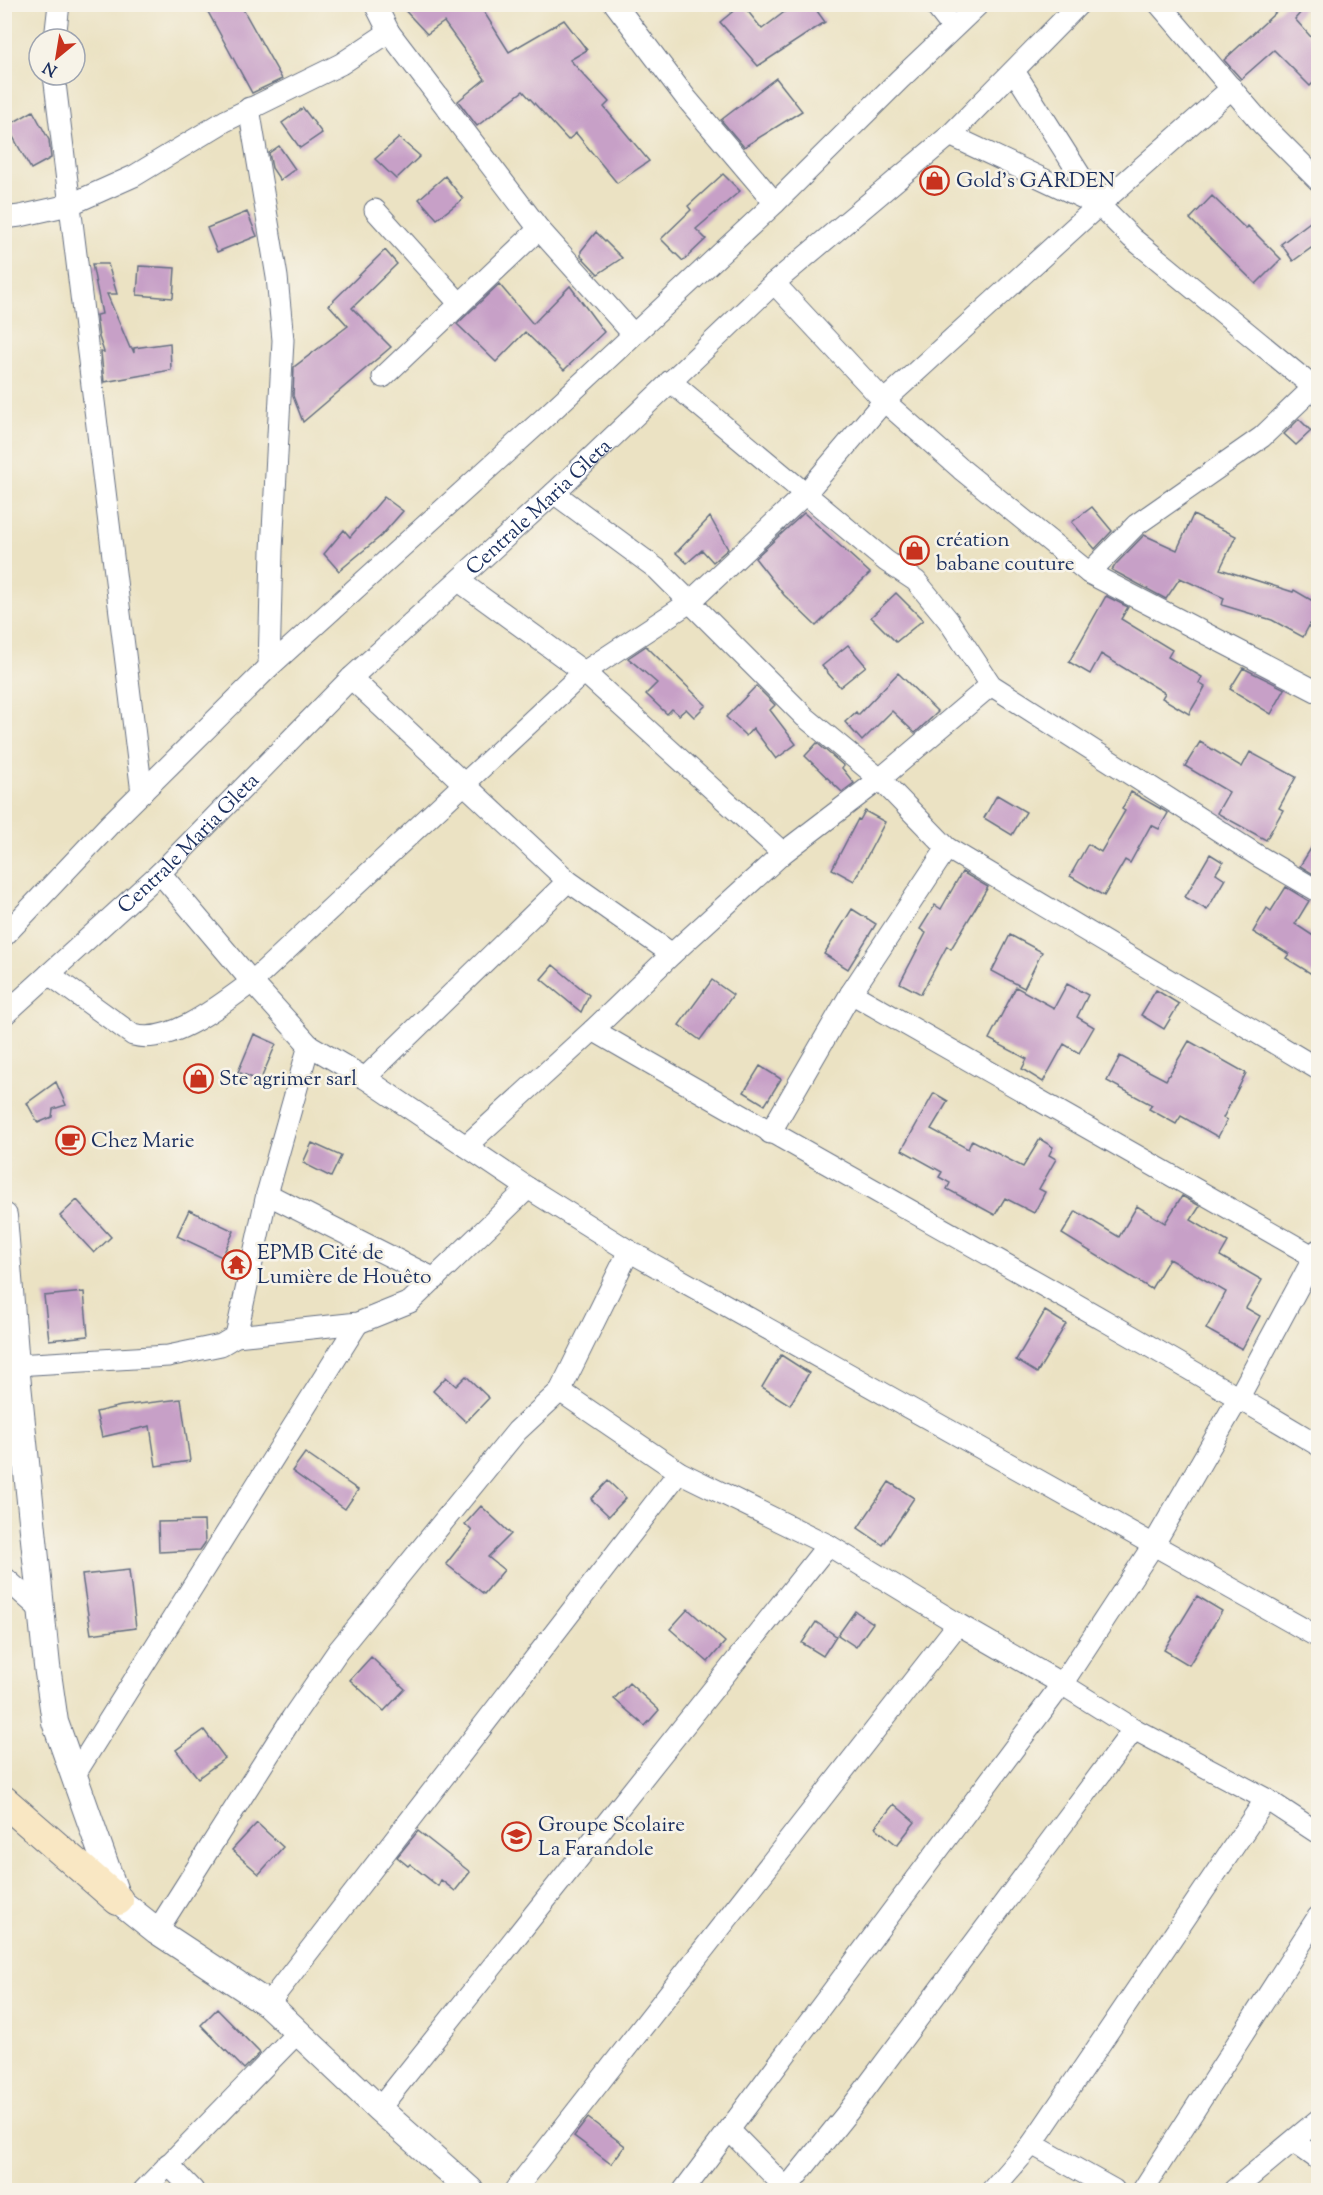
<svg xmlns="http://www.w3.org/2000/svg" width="1323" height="2195" viewBox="0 0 1323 2195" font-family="'Sorts Mill Goudy',serif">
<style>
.building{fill:#c7a0c7}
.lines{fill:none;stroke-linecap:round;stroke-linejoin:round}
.minor-casing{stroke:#646e81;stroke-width:23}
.tertiary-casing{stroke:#646e81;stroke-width:28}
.secondary-casing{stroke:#646e81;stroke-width:32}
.minor{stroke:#fff;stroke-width:21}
.tertiary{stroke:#fff;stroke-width:26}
.secondary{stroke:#f9e7c3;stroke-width:30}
.labels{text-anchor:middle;stroke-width:5;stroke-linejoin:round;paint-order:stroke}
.poi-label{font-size:21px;fill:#1b2f5e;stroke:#f7f3e8;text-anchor:start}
.street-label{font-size:21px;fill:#1b2f5e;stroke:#f7f3e8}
</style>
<rect width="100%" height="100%" fill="#f7f3e8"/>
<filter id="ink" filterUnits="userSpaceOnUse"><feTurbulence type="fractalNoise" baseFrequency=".0167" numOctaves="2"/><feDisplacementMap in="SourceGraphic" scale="12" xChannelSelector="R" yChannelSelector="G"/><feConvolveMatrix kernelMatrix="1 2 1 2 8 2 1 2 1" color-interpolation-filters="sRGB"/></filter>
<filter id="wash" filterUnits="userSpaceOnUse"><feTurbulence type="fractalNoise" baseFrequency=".008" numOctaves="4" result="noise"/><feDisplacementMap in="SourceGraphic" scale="24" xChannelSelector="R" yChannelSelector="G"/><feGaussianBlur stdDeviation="1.35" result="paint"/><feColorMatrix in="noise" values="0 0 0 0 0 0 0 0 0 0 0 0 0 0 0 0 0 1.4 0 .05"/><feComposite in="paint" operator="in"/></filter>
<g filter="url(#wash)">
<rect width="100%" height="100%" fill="#ebe2c3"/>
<g id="blocks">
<path class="building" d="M216 4H240L282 79 252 93 207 10Z
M399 4H479L509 52 564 20 587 50 570 60 609 102 604 107 649 161 617 183 576 133 568 140 523 91 477 126 458 101 485 79 444 22 427 34Z
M742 4 762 29 795 4H812L825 22 758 66 720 22Z
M1285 4H1308L1295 19 1318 45V78L1310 86 1274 50 1241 79 1224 60Z
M776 78 802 111 744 147 721 120Z
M303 108 322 133 300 148 282 123Z
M33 111 49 140 51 158 31 169 7 126Z
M399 138 420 156 396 179 375 159Z
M279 146 295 169 280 180 272 168 269 153Z
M723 174 740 191 696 229 706 239 683 261 661 239 691 210 688 206Z
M445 176 463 199 437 219 419 199Z
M1212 196 1246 229 1248 226 1281 259 1256 284 1190 219Z
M247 212 257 236 217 252 207 228Z
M1318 216V243L1293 261 1281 244Z
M596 232 622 258 598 274 581 256V251Z
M385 250 397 264 352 308 391 347 303 422 293 396 294 367 348 326 329 305Z
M92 264H108L117 294H107L130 348H132L134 353V348L170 343 171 370 104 382 101 352H104L99 337 96 315 102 314Z
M139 266 175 268 173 298 137 295Z
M499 284 533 324 570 286 604 332 564 370 525 332 496 362 457 324Z
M1299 419 1311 431 1296 445 1284 434Z
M384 497 403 511 381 536 339 571 324 554 344 530 350 537Z
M1092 507 1112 531 1095 549 1072 522Z
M804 513 870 573 816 626 784 595 755 558Z
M1193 515 1236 536 1220 569 1293 592 1294 590 1318 604V629L1310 624 1303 637 1272 620 1222 605 1224 598 1180 578 1166 599 1112 570 1116 564 1144 535 1177 550Z
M710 517 728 549 713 562 702 550 687 563 676 553Z
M896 593 923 620 896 642 871 617Z
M1106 596 1128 607 1121 619 1172 650 1168 657 1202 677 1199 683 1205 687 1189 714 1162 698 1165 693 1101 654 1090 674 1069 662Z
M848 645 866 666 840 687 822 666Z
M646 646 706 705 694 717 686 709 679 715 672 709 667 714 646 694 657 683 628 658Z
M1243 668 1285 689 1271 714 1230 689Z
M898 673 938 712 915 733 892 711 862 741 845 722 856 712 858 715Z
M756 686 775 705 770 710 796 744 776 759 753 728 746 736 726 717Z
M1200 742 1242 767 1250 752 1296 777 1279 808 1283 810 1266 840 1217 813 1229 792 1185 766Z
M817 743 844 766 842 768 854 783 842 792 805 756Z
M1131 792 1168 813 1159 829 1151 825 1130 863 1125 860 1104 896 1070 876 1088 844 1101 852 1125 811 1122 809Z
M997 795 1026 812 1012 835 984 818Z
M865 811 885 822 854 881 832 869 858 819 860 820Z
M1318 837V877L1300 866Z
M1210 854 1223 862 1216 873 1225 879 1207 910 1185 897Z
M962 872 988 887 951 949 947 946 921 994 900 983 926 933 920 929 935 905 941 909Z
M1286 887 1309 901 1295 924 1318 939V978L1286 958 1289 954 1253 932 1267 908 1271 911Z
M852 909 876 924 848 969 824 954Z
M1010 935 1042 952 1024 988 992 971Z
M553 965 589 995 581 1012 541 979Z
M712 980 733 995 700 1040 679 1025Z
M1067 984 1088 995 1077 1017 1094 1027 1079 1053 1064 1044 1043 1082 1022 1069 1027 1059 989 1039 1016 987 1054 1008Z
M1156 990 1179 1004 1164 1029 1141 1015Z
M254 1034 276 1044 260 1081 238 1072Z
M1189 1041 1246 1073 1223 1118 1227 1120 1218 1137 1181 1116 1176 1124 1149 1109 1152 1105 1107 1081 1120 1056 1166 1080Z
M760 1066 781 1079 765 1105 744 1092Z
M56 1082 66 1105 53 1109 52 1117 38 1123 27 1103Z
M934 1093 948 1101 931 1129 968 1149 972 1140 1023 1167 1040 1139 1053 1147 1049 1155 1056 1159 1039 1189 1045 1192 1034 1213 1005 1198 995 1215 947 1189 950 1183 939 1177 942 1172 902 1150Z
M312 1143 341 1156 331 1177 303 1163Z
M1182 1196 1200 1206 1191 1220 1228 1242 1220 1256 1262 1280 1246 1308 1260 1316 1242 1349 1206 1329 1226 1292 1169 1259 1151 1289 1062 1234 1076 1211 1119 1237 1137 1206 1165 1223Z
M77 1200 111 1237 94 1253 60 1216Z
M189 1210 234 1231 222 1257 177 1236Z
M84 1292 88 1336 49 1340 44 1296Z
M1045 1311 1066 1324 1037 1373 1016 1360Z
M781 1355 809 1373 790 1405 762 1387Z
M466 1376 489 1398 466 1422 433 1391 446 1377 456 1386Z
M181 1399 190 1461 156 1466 150 1426 102 1437 96 1412 121 1406Z
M305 1453 358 1490 345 1509 292 1471Z
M608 1481 626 1498 609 1516 591 1499Z
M889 1482 914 1498 883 1545 858 1528Z
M481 1506 511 1534 488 1557 504 1570 484 1594 446 1564 472 1531 465 1524Z
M204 1521 205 1543 200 1550 159 1552 158 1522Z
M129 1570 136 1628 91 1634 82 1575Z
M1197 1596 1222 1611 1189 1665 1164 1650Z
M688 1609 725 1642 708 1662 670 1629Z
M855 1611 873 1623 856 1647 838 1635Z
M816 1622 836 1636 823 1656 802 1643Z
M371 1657 405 1689 384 1711 350 1680Z
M629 1683 659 1710 645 1726 614 1699Z
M204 1730 225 1758 198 1778 176 1750Z
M894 1804 915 1822 897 1845 875 1827Z
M257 1823 283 1847 259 1874 232 1850Z
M418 1831 470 1872 455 1891 441 1880 438 1886 410 1864 408 1866 397 1857Z
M217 2009 260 2053 244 2069 201 2025Z
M588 2118 625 2146 611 2164 574 2136Z"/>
</g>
</g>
<g filter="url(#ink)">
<use href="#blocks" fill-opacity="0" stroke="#646e81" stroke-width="1.5"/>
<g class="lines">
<defs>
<g id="minor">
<path d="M375 4 389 32 539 229 633 334"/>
<path d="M615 4 686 98 775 203"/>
<path d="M934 4 953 28"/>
<path d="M1159 4 1262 124 1318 180"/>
<path d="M55 39 59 4"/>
<path d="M1014 71 1099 205 1132 238 1318 391"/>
<path d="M54 75 142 793"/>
<path d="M249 108 277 277 283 340 272 550 269 667"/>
<path d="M950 135 1098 205"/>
<path d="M375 210 460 304"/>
<path d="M4 218 20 216 69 205 134 176 225 121 341 64 389 32"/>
<path d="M774 283 884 401 961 469 1089 573 1318 692"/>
<path d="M383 377 539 229"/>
<path d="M670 381 886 561 916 581 948 620 991 685 1260 857 1318 891"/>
<path d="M554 493 657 569 805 717 880 779 947 848 1318 1069"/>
<path d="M1089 573 1136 525 1262 437 1314 387"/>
<path d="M459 581 584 672 783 853"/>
<path d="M351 678 568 881 672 954"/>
<path d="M991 685 880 779 783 853 672 954 593 1030C834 1170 1079 1302 1318 1445"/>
<path d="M160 873 252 982 309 1045 365 1078 528 1188 629 1251 1318 1637"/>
<path d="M4 936 110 824 269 667 543 419 775 203 899 80 979 4"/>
<path d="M49 974 133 1035C171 1046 223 1003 252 982L584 672 690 602 805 494 884 401 1099 205 1232 88"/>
<path d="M851 993 1318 1259"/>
<path id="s1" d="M4 1015 160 873 351 678 554 493 774 283 950 135 1079 4"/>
<path d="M365 1078 568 881"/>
<path d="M770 1133 851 993 947 848"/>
<path d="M466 1146 593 1030"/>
<path d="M267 1194 435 1279"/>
<path d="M236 1336 358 1323 410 1302 528 1188"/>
<path d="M16 1365 168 1356 221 1345 236 1336 267 1194 309 1045"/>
<path d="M560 1391 679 1472 828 1545 958 1624 1062 1684 1134 1729 1266 1799 1318 1833"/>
<path d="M4 1577 41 1610"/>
<path d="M74 1776 358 1323"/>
<path d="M157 1931 292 1718 338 1651 517 1431 560 1391 629 1251"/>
<path d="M268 2004 679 1472"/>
<path d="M379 2109 828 1545"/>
<path d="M729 2130 788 2190"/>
<path d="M1294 2142 1318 2159"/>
<path d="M1032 2144 1114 2190"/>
<path d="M168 2164 193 2190"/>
<path d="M786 2189 848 2112 1134 1729"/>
<path d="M144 2190 298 2032"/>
<path d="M515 2190 958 1624"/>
<path d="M684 2190 1062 1684 1154 1544 1239 1397 1318 1250"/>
<path d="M992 2190 1032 2144 1266 1799"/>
<path d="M1143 2190 1318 1917"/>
<path d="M1234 2190 1318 2120"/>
</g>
<path id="tertiary" d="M4 1216 16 1365 47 1666 55 1722 118 1900 157 1931 268 2004 379 2109 470 2190"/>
<path id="secondary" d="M4 1801 118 1900"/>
</defs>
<use href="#minor" class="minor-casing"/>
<use href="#tertiary" class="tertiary-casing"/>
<use href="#secondary" class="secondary-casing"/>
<use href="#minor" class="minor"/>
<use href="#tertiary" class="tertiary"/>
<use href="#secondary" class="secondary"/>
</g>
</g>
<defs>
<symbol id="shop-ring" viewBox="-11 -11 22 22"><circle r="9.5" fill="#f7f3e8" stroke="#c8321e" stroke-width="1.5"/><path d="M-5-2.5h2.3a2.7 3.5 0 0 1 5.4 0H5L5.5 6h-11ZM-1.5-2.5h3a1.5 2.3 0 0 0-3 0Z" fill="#c8321e"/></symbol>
<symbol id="cafe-ring" viewBox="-11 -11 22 22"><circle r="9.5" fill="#f7f3e8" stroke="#c8321e" stroke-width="1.5"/><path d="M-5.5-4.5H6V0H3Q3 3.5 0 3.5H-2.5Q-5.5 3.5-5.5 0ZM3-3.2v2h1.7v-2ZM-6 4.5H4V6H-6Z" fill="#c8321e"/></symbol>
<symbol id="temple-ring" viewBox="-11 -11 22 22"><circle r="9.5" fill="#f7f3e8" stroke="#c8321e" stroke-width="1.5"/><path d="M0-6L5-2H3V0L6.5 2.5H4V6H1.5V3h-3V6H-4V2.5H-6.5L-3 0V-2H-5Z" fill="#c8321e"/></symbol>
<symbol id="school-ring" viewBox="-11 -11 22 22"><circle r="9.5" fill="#f7f3e8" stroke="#c8321e" stroke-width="1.5"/><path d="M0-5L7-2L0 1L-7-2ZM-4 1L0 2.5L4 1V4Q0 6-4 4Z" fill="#c8321e"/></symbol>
</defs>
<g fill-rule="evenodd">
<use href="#shop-ring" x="918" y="164" width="33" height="33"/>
<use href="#shop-ring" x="898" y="534" width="33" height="33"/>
<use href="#shop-ring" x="182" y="1062" width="33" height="33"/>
<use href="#cafe-ring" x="54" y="1124" width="33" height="33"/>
<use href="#temple-ring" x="220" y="1248" width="33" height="33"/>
<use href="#school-ring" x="500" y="1820" width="33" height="33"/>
</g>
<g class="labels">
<g class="poi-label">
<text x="956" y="187">Gold's GARDEN</text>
<text x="936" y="546">création<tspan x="936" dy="24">babane couture</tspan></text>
<text x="219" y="1085">Ste agrimer sarl</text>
<text x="91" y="1147">Chez Marie</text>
<text x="257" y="1259">EPMB Cité de<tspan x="257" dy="24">Lumière de Houêto</tspan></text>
<text x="538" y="1831">Groupe Scolaire<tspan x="538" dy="24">La Farandole</tspan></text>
</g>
<g class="street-label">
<text dy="7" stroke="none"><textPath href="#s1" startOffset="738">Centrale Maria Gleta</textPath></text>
<text dy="7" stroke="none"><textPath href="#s1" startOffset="252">Centrale Maria Gleta</textPath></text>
</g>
</g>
<rect width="1323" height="2195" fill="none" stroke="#f7f3e8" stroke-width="24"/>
<g transform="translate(57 57) rotate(210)"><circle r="28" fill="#f7f3e8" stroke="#9fa5b1" stroke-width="1.5"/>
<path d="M0-4.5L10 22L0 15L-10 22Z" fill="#c8321e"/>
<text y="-9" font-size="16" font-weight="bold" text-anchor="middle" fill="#1b2f5e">N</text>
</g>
</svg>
